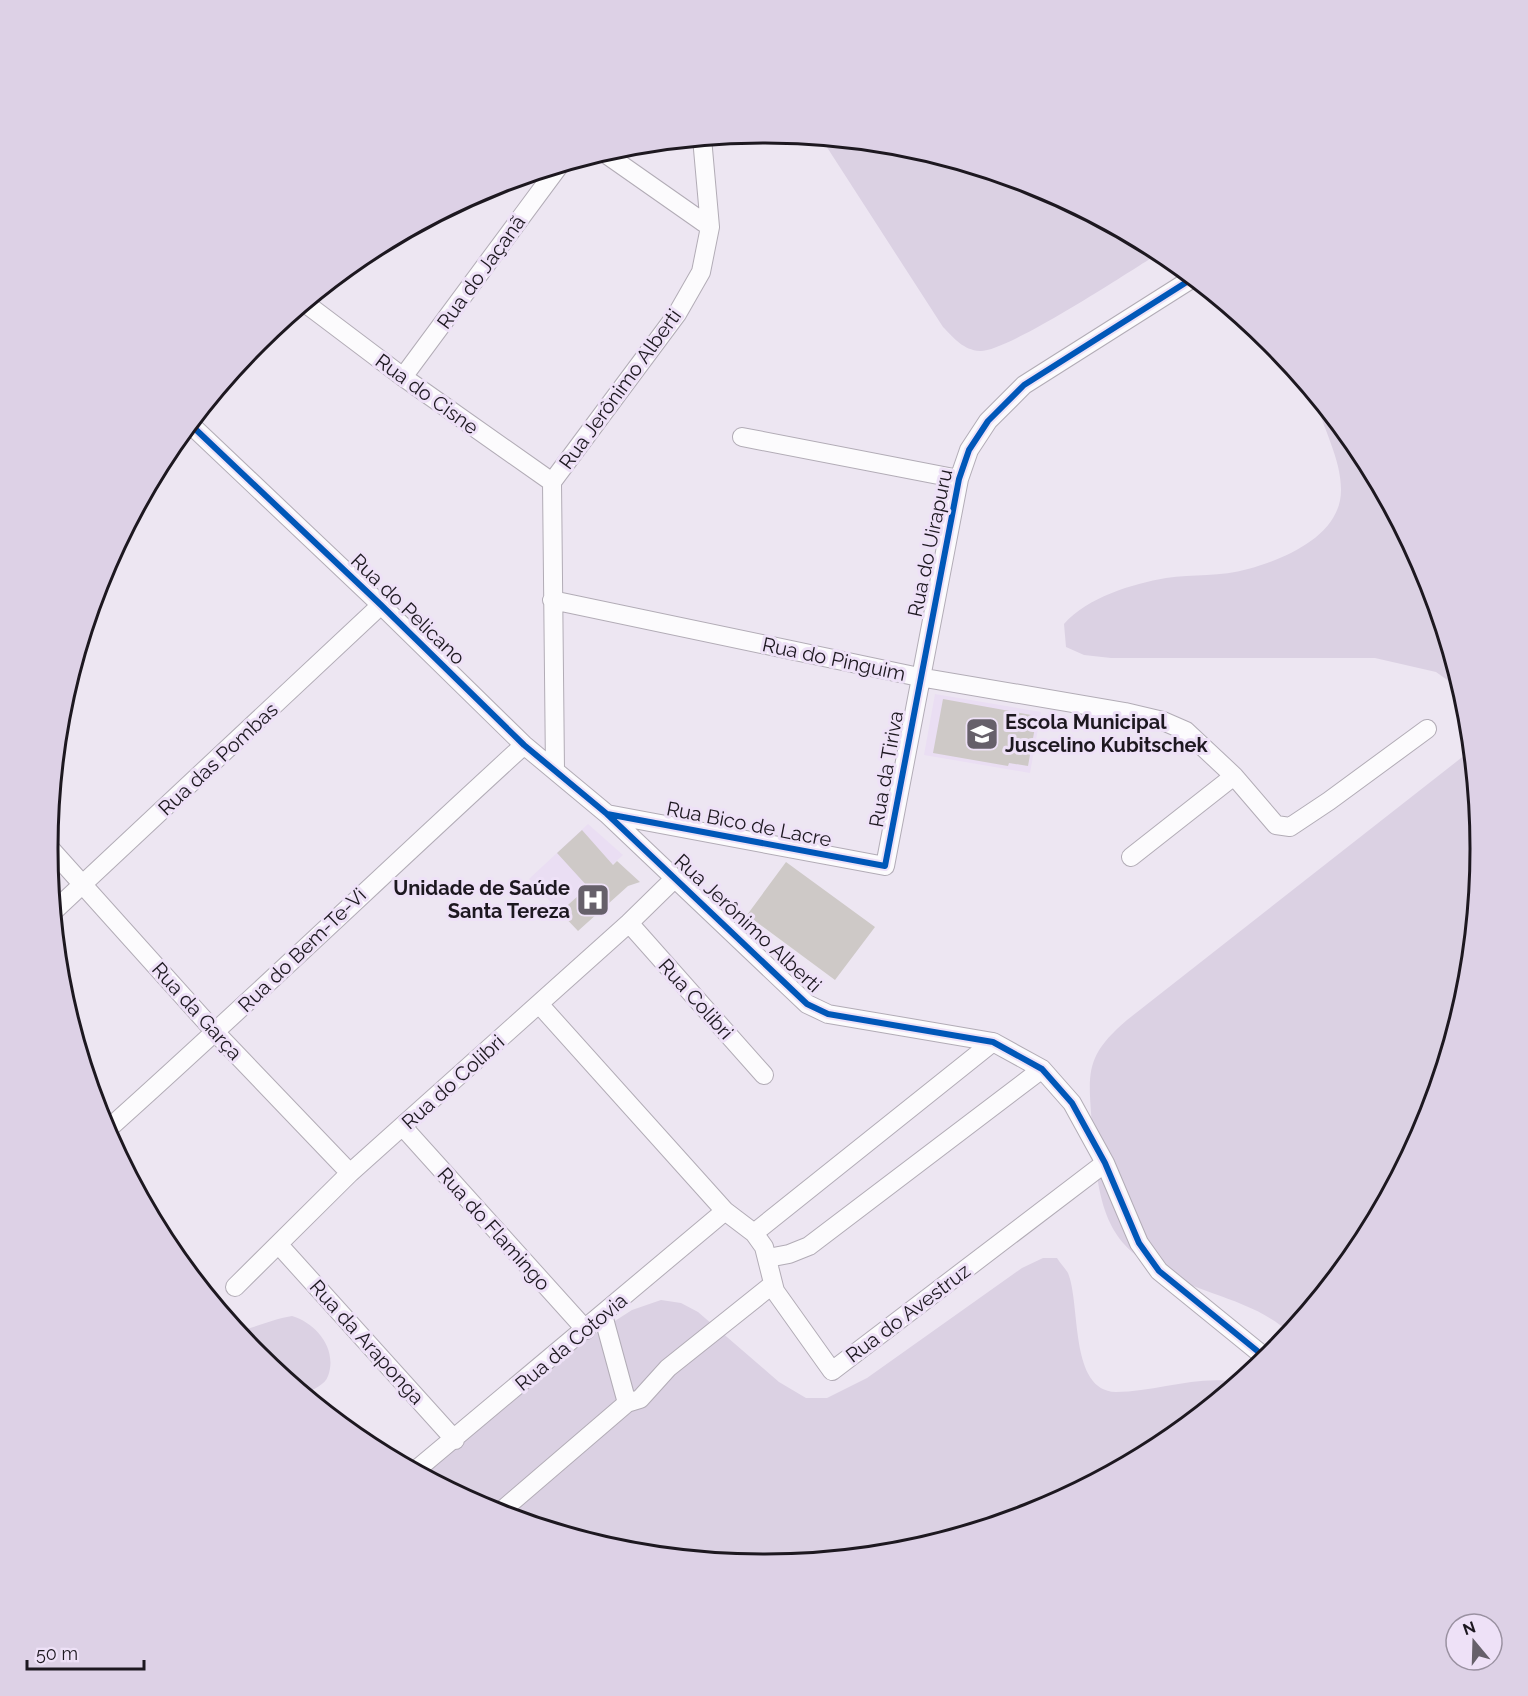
<svg xmlns="http://www.w3.org/2000/svg" width="1528" height="1696" viewBox="0 0 1528 1696" font-family="Raleway,sans-serif">
<style>
.built{fill:#eadef3}
.green{fill:#dbd1e3}
.building{fill:#cec9c7}
.lines{fill:none;stroke-linecap:round;stroke-linejoin:round}
.minor-casing{stroke:#b2acb6;stroke-width:20}
.minor{stroke:#fcfbfd;stroke-width:18}
.cycleway-casing{stroke:#eee1f7;stroke-width:10}
.cycleway{stroke:#0057b8;stroke-width:6}
.labels{text-anchor:middle;stroke-width:6;stroke-linejoin:round;paint-order:stroke}
.street-label{font-size:20px;fill:#1d1820;stroke:#eee1f7}
.poi-label{font-size:20px;font-weight:bold;fill:#1d1820;stroke:#eee1f7;text-anchor:start}
.rim{fill:none;stroke:#1d1820;stroke-width:3}
</style>
<rect width="100%" height="100%" fill="#ede6f2"/>
<path class="built" d="M935 694 1041 712 1030 773 924 755Z
M588 824 623 855 560 912 529 879Z"/>
<path class="green" d="M821 138 904 146 1038 187 1161 252C1130 271 1008 352 980 351 963 350 954 338 943 327Z
M1315 397 1360 451 1426 574 1460 689 1436 672 1375 658H1111L1084 655 1066 647 1064 624C1088 597 1132 584 1166 578 1193 574 1221 577 1248 569 1285 559 1342 535 1341 489 1341 458 1322 427 1315 397Z
M1470 751 1480 848 1466 988 1425 1122 1359 1246 1289 1332C1266 1312 1240 1303 1212 1293 1111 1257 1099 1229 1092 1125 1088 1072 1085 1056 1127 1020Z
M1043 1258H1057C1060 1263 1065 1268 1068 1273 1081 1305 1069 1391 1116 1392 1156 1392 1197 1375 1236 1382L1161 1444 1038 1510 903 1550 764 1564 624 1550 490 1509 422 1473 568 1351 632 1310 661 1300 681 1303 698 1312 779 1382 806 1398H827L867 1378 1022 1268Z
M292 1316C316 1323 338 1349 328 1376 325 1385 313 1389 306 1394L257 1354 239 1331C257 1327 273 1319 292 1316Z"/>
<path class="building" d="M943 699 1037 716 1028 766 1009 763 1008 766 933 753Z
M582 830 613 865 617 861 640 882 628 886 578 931 560 912 588 887 557 853Z
M786 862 875 927 835 980 747 915Z"/>
<g class="lines">
<defs>
<path id="minor" d="M603 152 710 227
M305 303 403 377 552 482
M403 377 559 166
M190 424 381 605 524 745 607 814 807 1004 828 1014 993 1042 1042 1069 1072 1103 1105 1163 1139 1243 1159 1271 1266 1358
M742 437 959 479
M552 600 919 677 1125 712 1163 721 1186 731 1234 776 1276 825 1290 827 1329 801 1427 729
M555 770 552 482 677 314 701 272 710 227 702 138
M607 814 885 866 959 479 969 450 988 421 1024 385 1193 278
M48 846 216 1033 350 1173
M1131 857 1234 776
M54 911 381 605
M629 923 764 1075
M539 1004 725 1211 754 1233 764 1247 775 1291 832 1371 1105 1163
M403 1127 586 1330
M107 1130C248 1004 384 873 524 745
M754 1233 993 1042
M279 1245 455 1440
M768 1258 789 1254 809 1246 1042 1069
M235 1287 350 1173 629 923 674 879
M627 1403 640 1399 668 1368 772 1285
M416 1470 725 1211
M500 1512 627 1403 603 1315"/>
</defs>
<use href="#minor" class="minor-casing"/>
<use href="#minor" class="minor"/>
<defs>
<path id="cycleway" d="M190 424 381 605 524 745 607 814 807 1004 828 1014 993 1042 1042 1069 1072 1103 1105 1163 1139 1243 1159 1271 1266 1358
M607 814 885 866 959 479 969 450 988 421 1024 385 1193 278"/>
</defs>
<use href="#cycleway" class="cycleway-casing"/>
<use href="#cycleway" class="cycleway"/>
</g>
<defs>
<symbol id="school-square" viewBox="-11 -11 22 22"><rect x="-9" y="-9" width="18" height="18" rx="4" fill="#66606a" stroke="#eee1f7"/><path d="M0-5L7-2L0 1L-7-2ZM-4 1L0 2.5L4 1V4Q0 6-4 4Z" fill="#fff"/></symbol>
<symbol id="hospital-square" viewBox="-11 -11 22 22"><rect x="-9" y="-9" width="18" height="18" rx="4" fill="#66606a" stroke="#eee1f7"/><path d="M-5-5h3v3.5h4V-5h3V5h-3V1.5h-4V5h-3Z" fill="#fff"/></symbol>
</defs>
<g fill-rule="evenodd">
<use href="#school-square" x="963" y="715" width="38" height="38"/>
<use href="#hospital-square" x="574" y="881" width="38" height="38"/>
</g>
<g class="labels">
<g class="street-label">
<text transform="translate(481 272) rotate(-54)" y="7">Rua do Jaçanã</text>
<text transform="translate(620 389) rotate(-54)" y="7">Rua Jerônimo Alberti</text>
<text transform="translate(427 394) rotate(36)" y="7">Rua do Cisne</text>
<text transform="translate(930 543) rotate(-78)" y="7">Rua do Uirapuru</text>
<text transform="translate(408 609) rotate(44)" y="7">Rua do Pelicano</text>
<text transform="translate(834 659) rotate(12)" y="7">Rua do Pinguim</text>
<text transform="translate(218 759) rotate(-43)" y="7">Rua das Pombas</text>
<text transform="translate(886 769) rotate(-80)" y="7">Rua da Tiriva</text>
<text transform="translate(749 824) rotate(11)" y="7">Rua Bico de Lacre</text>
<text transform="translate(748 923) rotate(43)" y="7">Rua Jerônimo Alberti</text>
<text transform="translate(302 950) rotate(-44)" y="7">Rua do Bem-Te-Vi</text>
<text transform="translate(696 999) rotate(48)" y="7">Rua Colibri</text>
<text transform="translate(197 1011) rotate(48)" y="7">Rua da Garça</text>
<text transform="translate(453 1082) rotate(-42)" y="7">Rua do Colibri</text>
<text transform="translate(494 1229) rotate(48)" y="7">Rua do Flamingo</text>
<text transform="translate(908 1313) rotate(-37)" y="7">Rua do Avestruz</text>
<text transform="translate(367 1342) rotate(48)" y="7">Rua da Araponga</text>
<text transform="translate(571 1342) rotate(-40)" y="7">Rua da Cotovia</text>
</g>
<g class="poi-label">
<text x="1005" y="729">Escola Municipal<tspan x="1005" dy="23">Juscelino Kubitschek</tspan></text>
<text x="570" y="895" text-anchor="end">Unidade de Saúde<tspan x="570" dy="23">Santa Tereza</tspan></text>
</g>
</g>
<path d="M0 0H1528V1696H0ZM763 143H765A705 705 0 0 1 1470 848V849A705 705 0 0 1 765 1554H763A705 705 0 0 1 58 849V848A705 705 0 0 1 763 143Z" fill="#ddd1e6" fill-rule="evenodd"/>
<path class="rim" d="M763 143H765A705 705 0 0 1 1470 848V849A705 705 0 0 1 765 1554H763A705 705 0 0 1 58 849V848A705 705 0 0 1 763 143Z"/>
<g transform="translate(1474 1642) rotate(341)"><circle r="28" fill="#eee1f7" stroke="#9a91a1" stroke-width="1.5"/>
<path d="M0-4.5L10 22L0 15L-10 22Z" fill="#66606a"/>
<text y="-9" font-size="16" font-weight="bold" text-anchor="middle" fill="#1d1820">N</text>
</g>
<path d="M27 1660v9h117v-9" fill="none" stroke="#1d1820" stroke-width="3"/>
<text x="36" y="1660" font-size="18" fill="#1d1820" stroke="#eee1f7" stroke-width="4.5" paint-order="stroke">50 m</text>
</svg>
